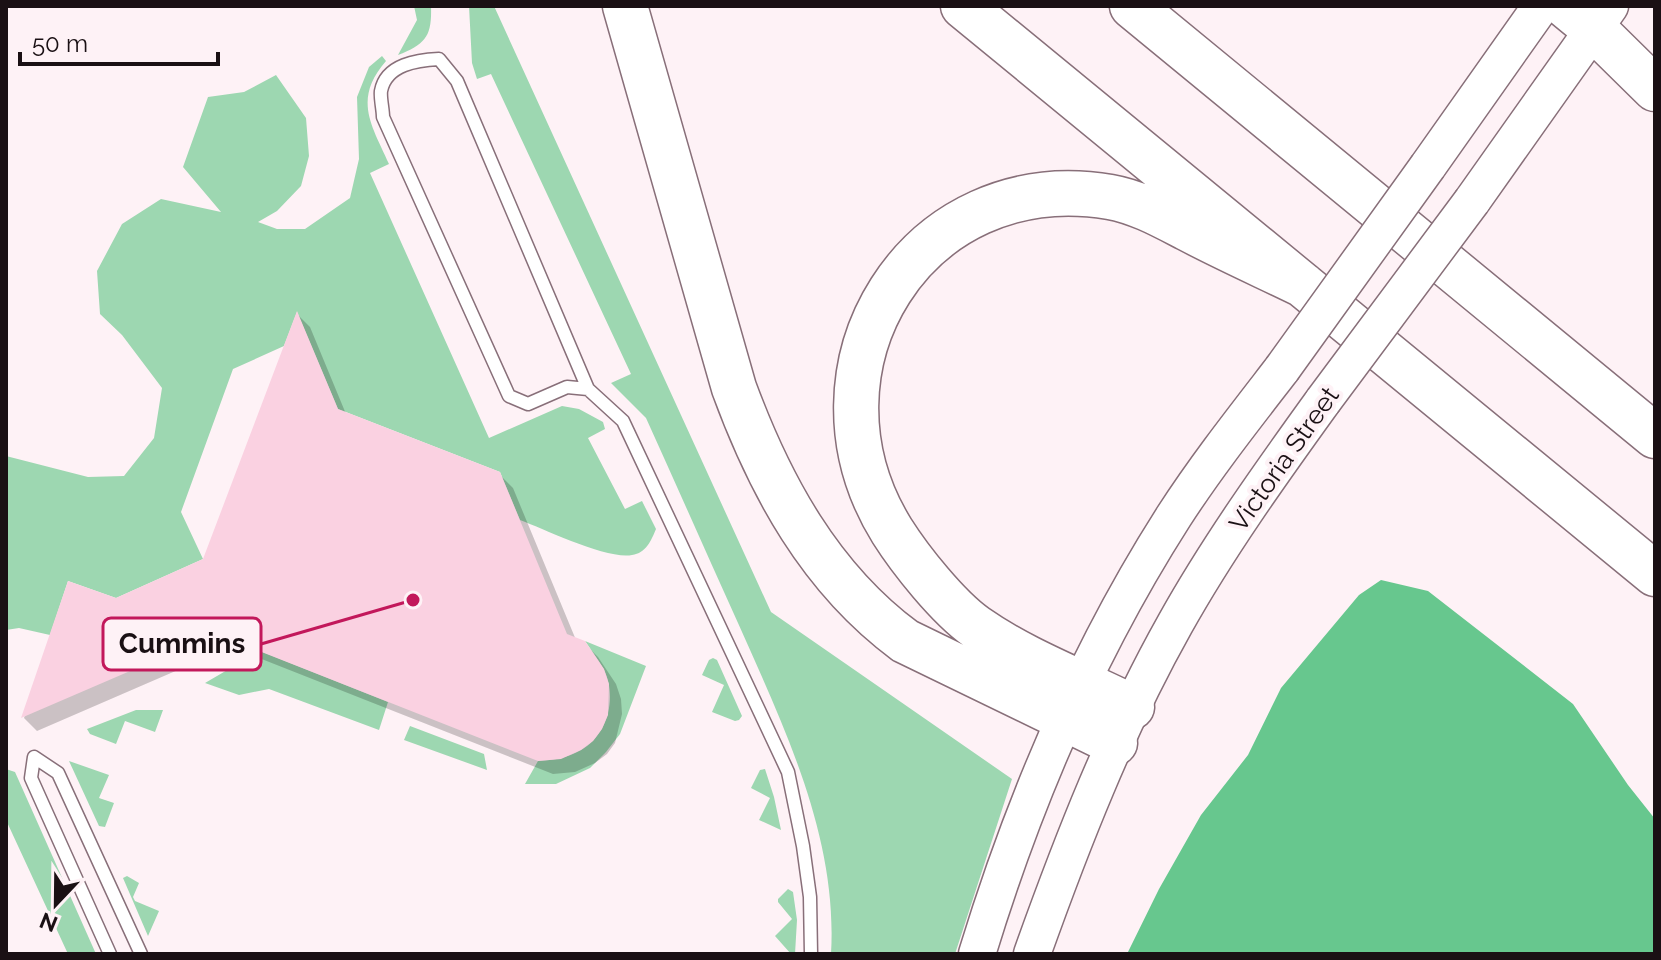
<svg xmlns="http://www.w3.org/2000/svg" width="1661" height="960" viewBox="0 0 1661 960" font-family="Raleway,sans-serif">
<style>
.green{fill:#9dd7b1}
.water{fill:#67c78e}
.shadow{fill:#0003}
.building{fill:#fad1e1}
.lines{fill:none;stroke-linecap:round;stroke-linejoin:round}
.lane-casing{stroke:#886f79;stroke-width:15}
.secondary-casing{stroke:#886f79;stroke-width:39}
.highway-casing{stroke:#886f79;stroke-width:47}
.lane{stroke:#fff;stroke-width:12}
.secondary{stroke:#fff;stroke-width:36}
.highway{stroke:#fff;stroke-width:44}
.secondary-bridge-casing{stroke:#886f79;stroke-width:39;stroke-linecap:butt}
.secondary-bridge{stroke:#fff;stroke-width:36}
.labels{text-anchor:middle;stroke-width:8;stroke-linejoin:round;paint-order:stroke}
.street-label{font-size:26px;fill:#1a1014;stroke:#fef2f6}
.leader{fill:none;stroke:#c2185b;stroke-width:3}
.callout-dot{fill:#c2185b;stroke:#fef2f6;stroke-width:3}
.callout{fill:#fef2f6;stroke:#c2185b;stroke-width:3}
.callout-label{font-size:28px;text-anchor:middle;font-weight:bold;fill:#1a1014}
</style>
<rect width="100%" height="100%" fill="#fef2f6"/>
<path class="green" d="M414 6H431C432 36 426 44 398 55L417 20Z
M469 6H494L771 612 1012 779 955 954H831C838 837 784 727 738 623 707 555 677 486 646 418L611 383 631 374 491 74 477 79 472 63Z
M382 56 386 61C353 99 371 124 389 164L370 173 489 438 562 406 579 409 603 422 605 429 588 438 625 509 642 501 656 529C651 541 646 553 632 555 608 560 544 529 520 520L500 472 338 409 297 312 284 346 233 369 181 512 203 559 116 598 68 581 50 635 19 628 6 630V456L88 477 124 476 154 438 162 388 122 335 100 314 97 271 122 224 161 199 221 212 183 167 208 97 244 92 276 75 306 118 309 156 301 186 277 211 258 222 277 229H305L350 198 359 159 357 97 369 67Z
M585 641 646 666 620 734 606 752 590 768 556 784H525L538 761C554 760 567 758 581 750 608 735 618 696 603 668 598 659 591 650 585 641Z
M260 651 388 702 379 730 269 689 239 695 205 683Z
M713 658 717 660 742 716 739 720 735 721 712 712 724 685 702 675 709 660Z
M136 710H163L155 732 125 721 116 744 90 734 87 729Z
M410 726 484 754 487 770 404 740Z
M69 761 109 775 99 798 114 803 105 827 99 826Z
M6 769 15 772 96 954H68L6 820Z
M765 769 774 797 781 830 759 820 770 798 751 788 760 770Z
M127 876 139 883 133 897 135 901 159 911 148 936 123 878Z
M788 889 793 892 797 920 795 954H791L775 936 792 919 778 902V899Z"/>
<path class="water" d="M1381 580 1428 591 1573 704 1628 785 1655 819V954H1127L1159 889 1201 815 1248 755 1281 688 1359 595Z"/>
<path class="shadow" d="M298 315 310 327 346 414 499 474 513 488 576 640 584 643 598 657 616 684 621 699 622 714 615 743 607 754 595 763 575 772 553 774 231 647 37 731 24 718 69 584 116 600 204 561Z"/>
<path class="building" d="M297 311 338 409 500 472 567 634 585 641 604 669 609 684 608 715 602 729 593 741 581 750 561 759 538 761 216 634 21 718 68 581 116 598 203 559Z"/>
<g class="lines">
<defs>
<path id="lane" d="M588 389 567 387 528 404 509 396 383 117C383 109 380 98 381 91 386 64 418 60 439 59L457 81 588 389 623 421 788 772 803 846 810 897 811 954
M110 954 31 778 34 757 58 773 141 954"/>
<path id="secondary" d="M1428 166 1541 6
M1472 201 1610 6
M977 954C1024 800 1087 652 1174 516 1207 465 1245 417 1282 369
M1032 954C1072 842 1116 729 1175 624 1218 547 1271 473 1323 401"/>
<path id="highway" d="M625 6 734 388C770 486 820 578 905 641L1115 743
M963 6 1655 574
M1132 6 1655 436
M1566 6 1594 29 1655 89
M1132 707C1080 681 1023 660 976 627 948 607 911 561 892 531 791 368 916 164 1110 197 1138 202 1163 216 1188 229 1226 249 1264 266 1303 285"/>
</defs>
<use href="#lane" class="lane-casing"/>
<use href="#secondary" class="secondary-casing"/>
<use href="#highway" class="highway-casing"/>
<use href="#lane" class="lane"/>
<use href="#secondary" class="secondary"/>
<use href="#highway" class="highway"/>
<defs>
<path id="secondary-bridge" d="M1282 369 1428 166
M1323 401 1472 201"/>
</defs>
<use href="#secondary-bridge" class="secondary-bridge-casing"/>
<use href="#secondary-bridge" class="secondary-bridge"/>
</g>
<g class="labels">
<g class="street-label">
<text transform="translate(1284 459) rotate(-55)" y="9">Victoria Street</text>
</g>
</g>
<path class="leader" d="M413 600L261 644"/>
<circle class="callout-dot" cx="413" cy="600" r="8"/>
<rect class="callout" x="103" y="618" width="158" height="52" rx="8"/>
<g class="callout-label">
<text x="182" y="653">Cummins</text>
</g>
<rect width="1661" height="960" fill="none" stroke="#1a1014" stroke-width="16"/>
<g transform="translate(56 904) rotate(202)" stroke="#fef2f6" stroke-width="6" paint-order="stroke">
<path d="M0-6L14 30L0 20L-14 30Z" fill="#1a1014"/>
<text y="-12" font-size="22" font-weight="bold" text-anchor="middle" fill="#1a1014">N</text>
</g>
<path d="M20 52v12h198v-12" fill="none" stroke="#1a1014" stroke-width="4"/>
<text x="32" y="52" font-size="24" fill="#1a1014" stroke="#fef2f6" stroke-width="6" paint-order="stroke">50 m</text>
</svg>
